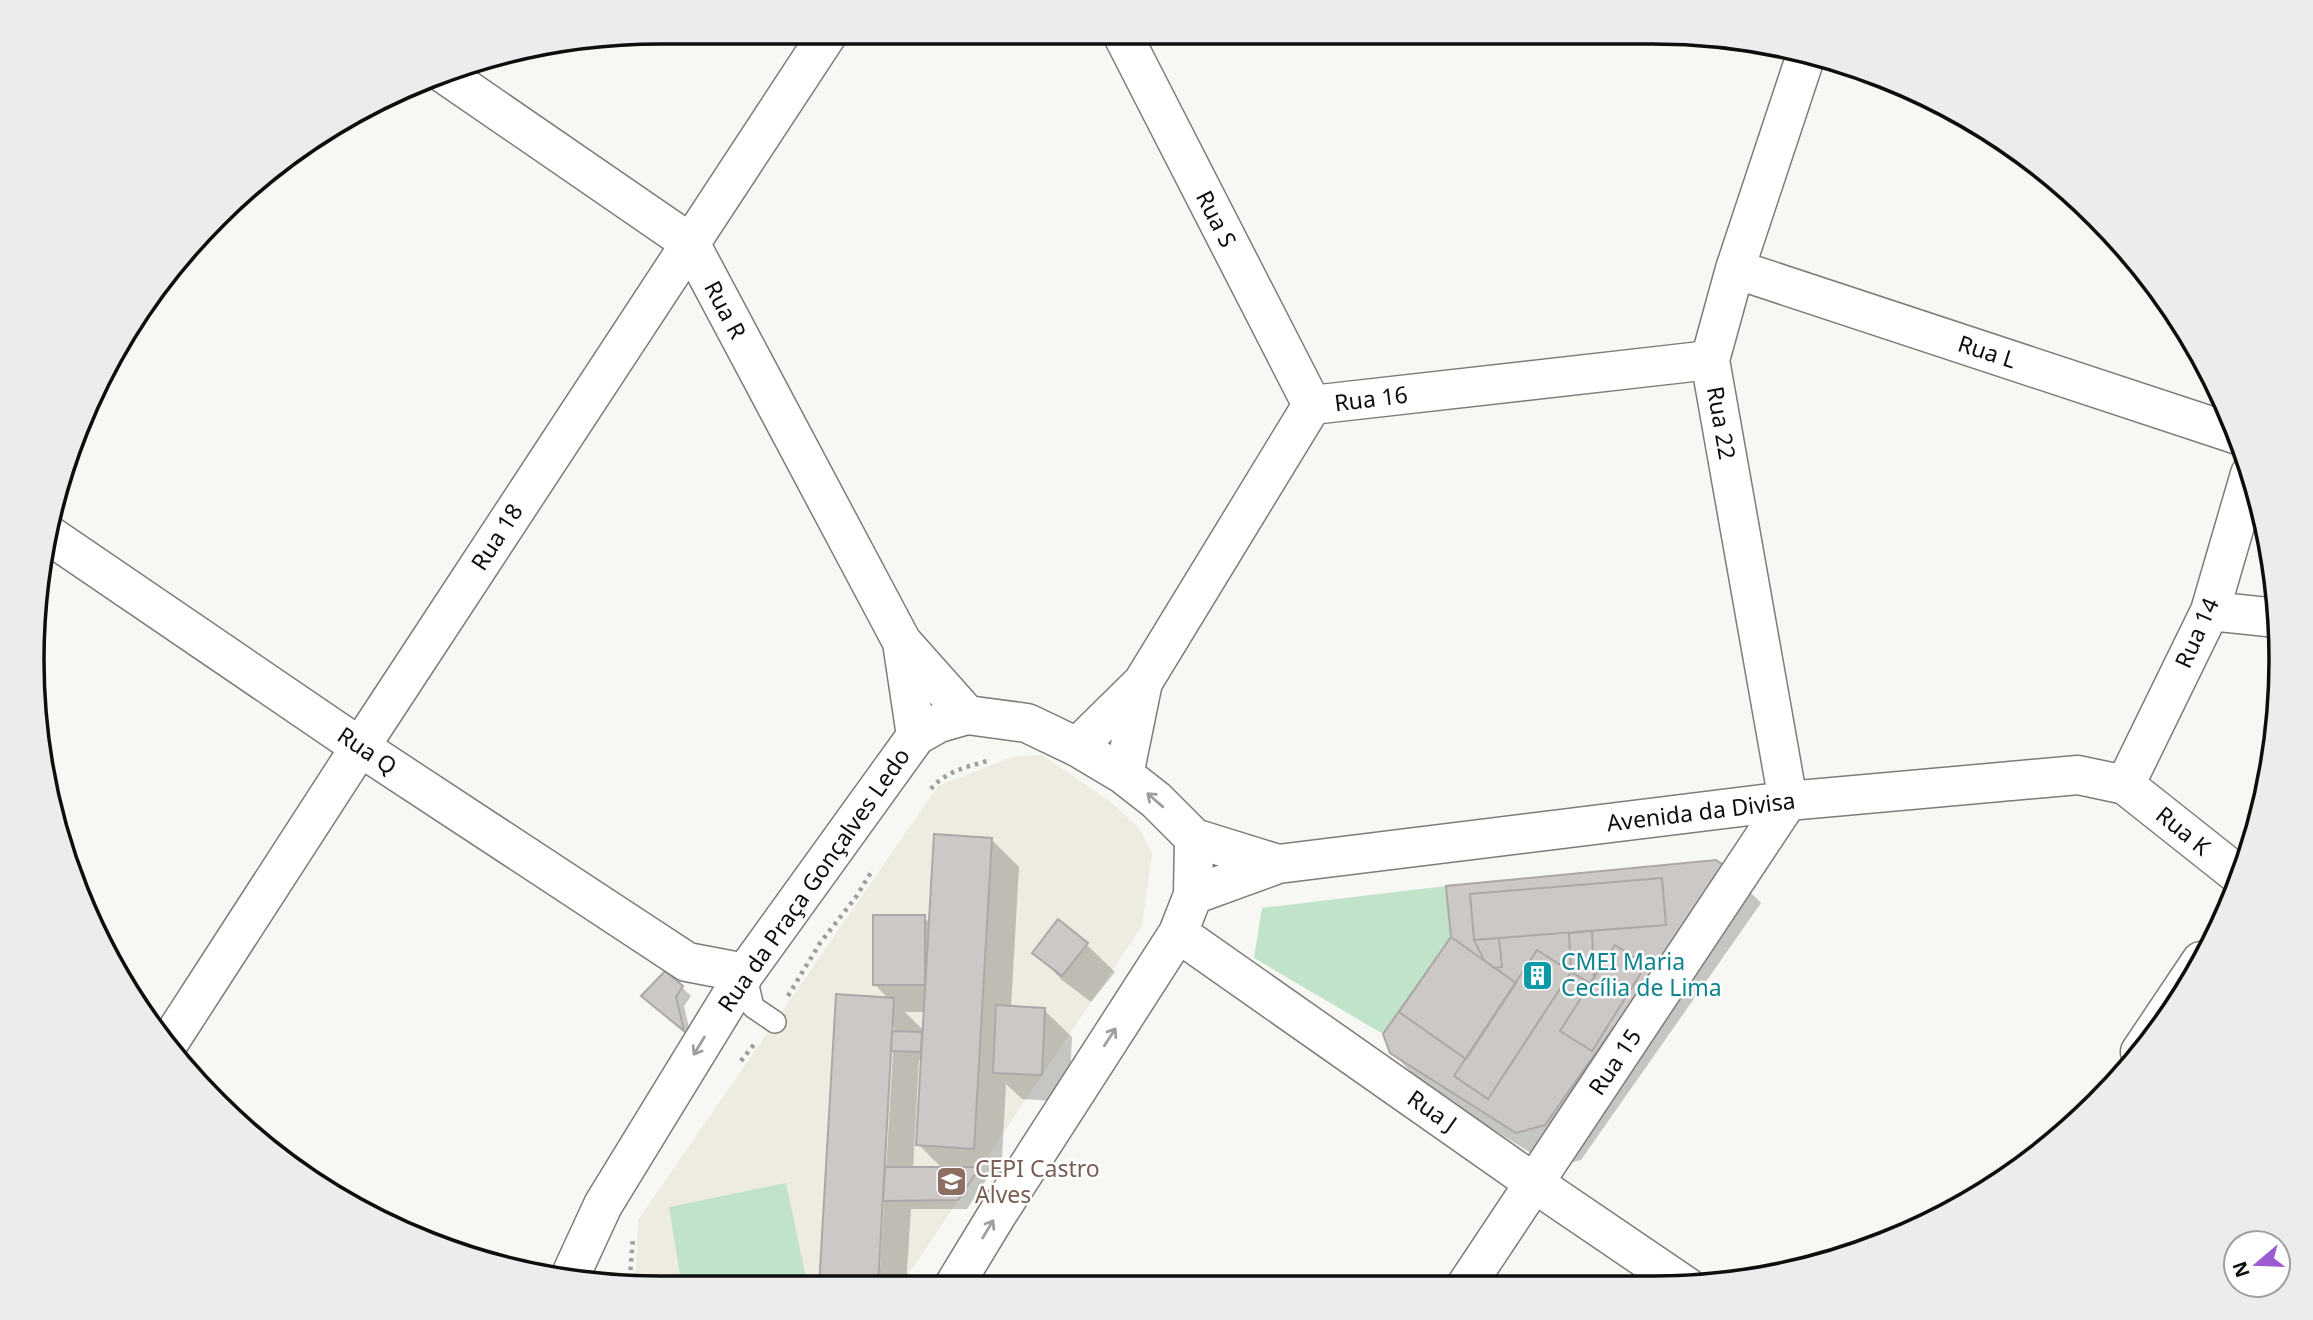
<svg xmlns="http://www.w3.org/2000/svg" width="2313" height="1320" viewBox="0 0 2313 1320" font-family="'Noto Sans',sans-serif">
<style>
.built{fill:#eeece0}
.green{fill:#c0e3c9}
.shadow{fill:#0003;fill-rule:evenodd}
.building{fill:#ccc8c6;stroke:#ada8a7;stroke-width:2}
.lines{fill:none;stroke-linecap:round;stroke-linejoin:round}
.lane-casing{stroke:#7d7c78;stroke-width:24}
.street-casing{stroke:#7d7c78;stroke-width:41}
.path{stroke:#9d9d9a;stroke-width:4.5;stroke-dasharray:3.5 5;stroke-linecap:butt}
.lane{stroke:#fff;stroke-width:21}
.street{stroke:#fff;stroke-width:38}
.oneway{stroke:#9f9f9e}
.labels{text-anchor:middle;stroke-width:5;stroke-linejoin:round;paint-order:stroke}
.street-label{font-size:23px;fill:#0e0e0c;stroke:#fff}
.culture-label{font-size:23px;fill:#0d838f;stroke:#fff;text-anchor:start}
.education-label{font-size:23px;fill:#785e54;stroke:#fff;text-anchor:start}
.rim{fill:none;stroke:#0e0e0c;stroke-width:3.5}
</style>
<rect width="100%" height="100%" fill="#f7f7f3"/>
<path class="built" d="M1042 755 1108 800 1139 828 1152 853 1142 926 900 1287H635L638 1220 938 786 1015 756Z"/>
<path class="green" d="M1446 886 1451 937 1383 1034 1254 958 1262 908Z
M786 1183 808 1287H682L669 1207Z"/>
<path class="shadow" d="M992 840 1019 867 1011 1008 1044 1010 1072 1037 1069 1102 1022 1099 1006 1084 1001 1176 985 1175 988 1177 967 1209H911L906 1287H879L894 1036V1027H891L876 1287H821L838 996 890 1000 874 984 924 917 930 923ZM905 1012H925L924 1031ZM919 1060H923L918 1144 943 1169H913Z
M1726 868 1761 903 1581 1160 1553 1167 1427 1088 1391 1052Z
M1059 922 1087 945 1115 972 1091 1002 1062 980 1035 952Z
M682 987 691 996 684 1006 691 1036 653 1004Z"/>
<path class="building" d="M934 834 992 838 974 1149 916 1145Z
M1716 860 1727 867 1545 1125 1516 1133 1390 1053 1383 1034 1451 937 1446 886Z
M1662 878 1666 925 1474 940 1470 894Z
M873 915H925V985H873Z
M1058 919 1088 943 1062 976 1032 953Z
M1592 931 1594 977 1590 983 1571 972 1569 933Z
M1451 937 1516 983 1466 1059 1399 1012Z
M1499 938 1502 967 1494 968 1484 960 1474 940Z
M1615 945 1646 965 1592 1051 1560 1031Z
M1537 950 1571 972 1488 1099 1454 1076Z
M665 971 683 986 676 997 684 1031 641 996Z
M836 994 894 998 878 1287H819Z
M996 1005 1045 1008 1042 1075 993 1073Z
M892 1031 922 1032 921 1052 891 1051Z
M885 1167H980L958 1200 883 1201Z"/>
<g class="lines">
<defs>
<path id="lane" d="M745 973 753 1007 775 1022"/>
<path id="street" d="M1121 32 1312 405
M443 73 690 243 902 642 967 715
M1735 269 2238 435
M49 535 360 747 687 962 745 973
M2210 611 2277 618
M902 642 916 736
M1077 747 1143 682 1312 405 1710 360
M1124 775 1143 682
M2125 785 2210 611 2250 474
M1194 838 1278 864
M1193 895 1278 864 1788 801 2078 775 2125 785 2241 877
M1178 933 1534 1183 1687 1287
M168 1044 360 747 829 32
M2140 1052 2201 961
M572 1278 573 1270 603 1205 745 973 916 736 939 723 967 715 1027 723 1077 747 1124 775 1156 800 1194 838 1193 895 1178 933 998 1213 953 1287
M1465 1287 1788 801 1710 360 1735 269 1806 55"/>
</defs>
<use href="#lane" class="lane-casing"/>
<use href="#street" class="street-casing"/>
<path class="path" d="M931 789C945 771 970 766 991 760
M788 996 820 943 856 897 873 869
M741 1061 755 1043
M629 1287 633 1239"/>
<use href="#lane" class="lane"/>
<use href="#street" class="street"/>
</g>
<defs><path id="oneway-shaft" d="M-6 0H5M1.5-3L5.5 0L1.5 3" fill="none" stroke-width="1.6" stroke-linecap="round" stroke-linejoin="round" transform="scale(1.75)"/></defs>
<g class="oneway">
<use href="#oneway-shaft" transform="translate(1155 800) rotate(-139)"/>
<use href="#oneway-shaft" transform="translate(1110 1037) rotate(-57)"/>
<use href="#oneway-shaft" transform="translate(699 1046) rotate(121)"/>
<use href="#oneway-shaft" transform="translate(988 1229) rotate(-59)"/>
</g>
<defs>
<symbol id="building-square" viewBox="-11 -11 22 22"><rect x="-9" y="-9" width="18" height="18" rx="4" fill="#0f9aa8" stroke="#fff"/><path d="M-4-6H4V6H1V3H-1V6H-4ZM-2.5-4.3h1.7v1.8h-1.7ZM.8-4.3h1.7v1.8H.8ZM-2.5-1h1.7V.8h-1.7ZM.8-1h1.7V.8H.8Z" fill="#fff"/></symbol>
<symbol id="school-square" viewBox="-11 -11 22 22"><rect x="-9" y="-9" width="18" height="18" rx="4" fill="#8d6e63" stroke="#fff"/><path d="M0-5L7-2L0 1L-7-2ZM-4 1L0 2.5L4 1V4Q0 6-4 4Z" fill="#fff"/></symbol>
</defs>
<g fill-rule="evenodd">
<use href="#building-square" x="1520" y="958" width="35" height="35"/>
<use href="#school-square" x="934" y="1164" width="35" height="35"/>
</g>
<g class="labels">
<g class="street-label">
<text transform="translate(1216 219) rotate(63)" y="8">Rua S</text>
<text transform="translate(725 310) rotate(62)" y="8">Rua R</text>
<text transform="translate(1987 352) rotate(18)" y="8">Rua L</text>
<text transform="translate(1371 399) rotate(-7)" y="8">Rua 16</text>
<text transform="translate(1721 423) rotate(80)" y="8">Rua 22</text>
<text transform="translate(497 537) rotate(-57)" y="8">Rua 18</text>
<text transform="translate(2197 633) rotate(-66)" y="8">Rua 14</text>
<text transform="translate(367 751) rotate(34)" y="8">Rua Q</text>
<text transform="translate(1701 812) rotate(-7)" y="8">Avenida da Divisa</text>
<text transform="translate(2183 831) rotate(39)" y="8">Rua K</text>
<text transform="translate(814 880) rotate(-55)" y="8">Rua da Praça Gonçalves Ledo</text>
<text transform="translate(1615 1062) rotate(-56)" y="8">Rua 15</text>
<text transform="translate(1432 1111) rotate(35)" y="8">Rua J</text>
</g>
<g class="culture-label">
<text x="1561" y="970">CMEI Maria<tspan x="1561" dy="26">Cecília de Lima</tspan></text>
</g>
<g class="education-label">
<text x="975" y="1177">CEPI Castro<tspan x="975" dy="26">Alves</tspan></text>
</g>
</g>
<path d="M0 0H2313V1320H0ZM660 44H1653A616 616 0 0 1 2269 660V660A616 616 0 0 1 1653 1276H660A616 616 0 0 1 44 660V660A616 616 0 0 1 660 44Z" fill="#ececec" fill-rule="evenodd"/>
<path class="rim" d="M660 44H1653A616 616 0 0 1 2269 660V660A616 616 0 0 1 1653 1276H660A616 616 0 0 1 44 660V660A616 616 0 0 1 660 44Z"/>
<g transform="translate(2257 1264) rotate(251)"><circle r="33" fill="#ffffff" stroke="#9f9f9e" stroke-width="2"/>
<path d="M0-5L12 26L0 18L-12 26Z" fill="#9d5bd1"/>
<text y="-10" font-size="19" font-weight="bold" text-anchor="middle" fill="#0e0e0c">N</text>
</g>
</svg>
